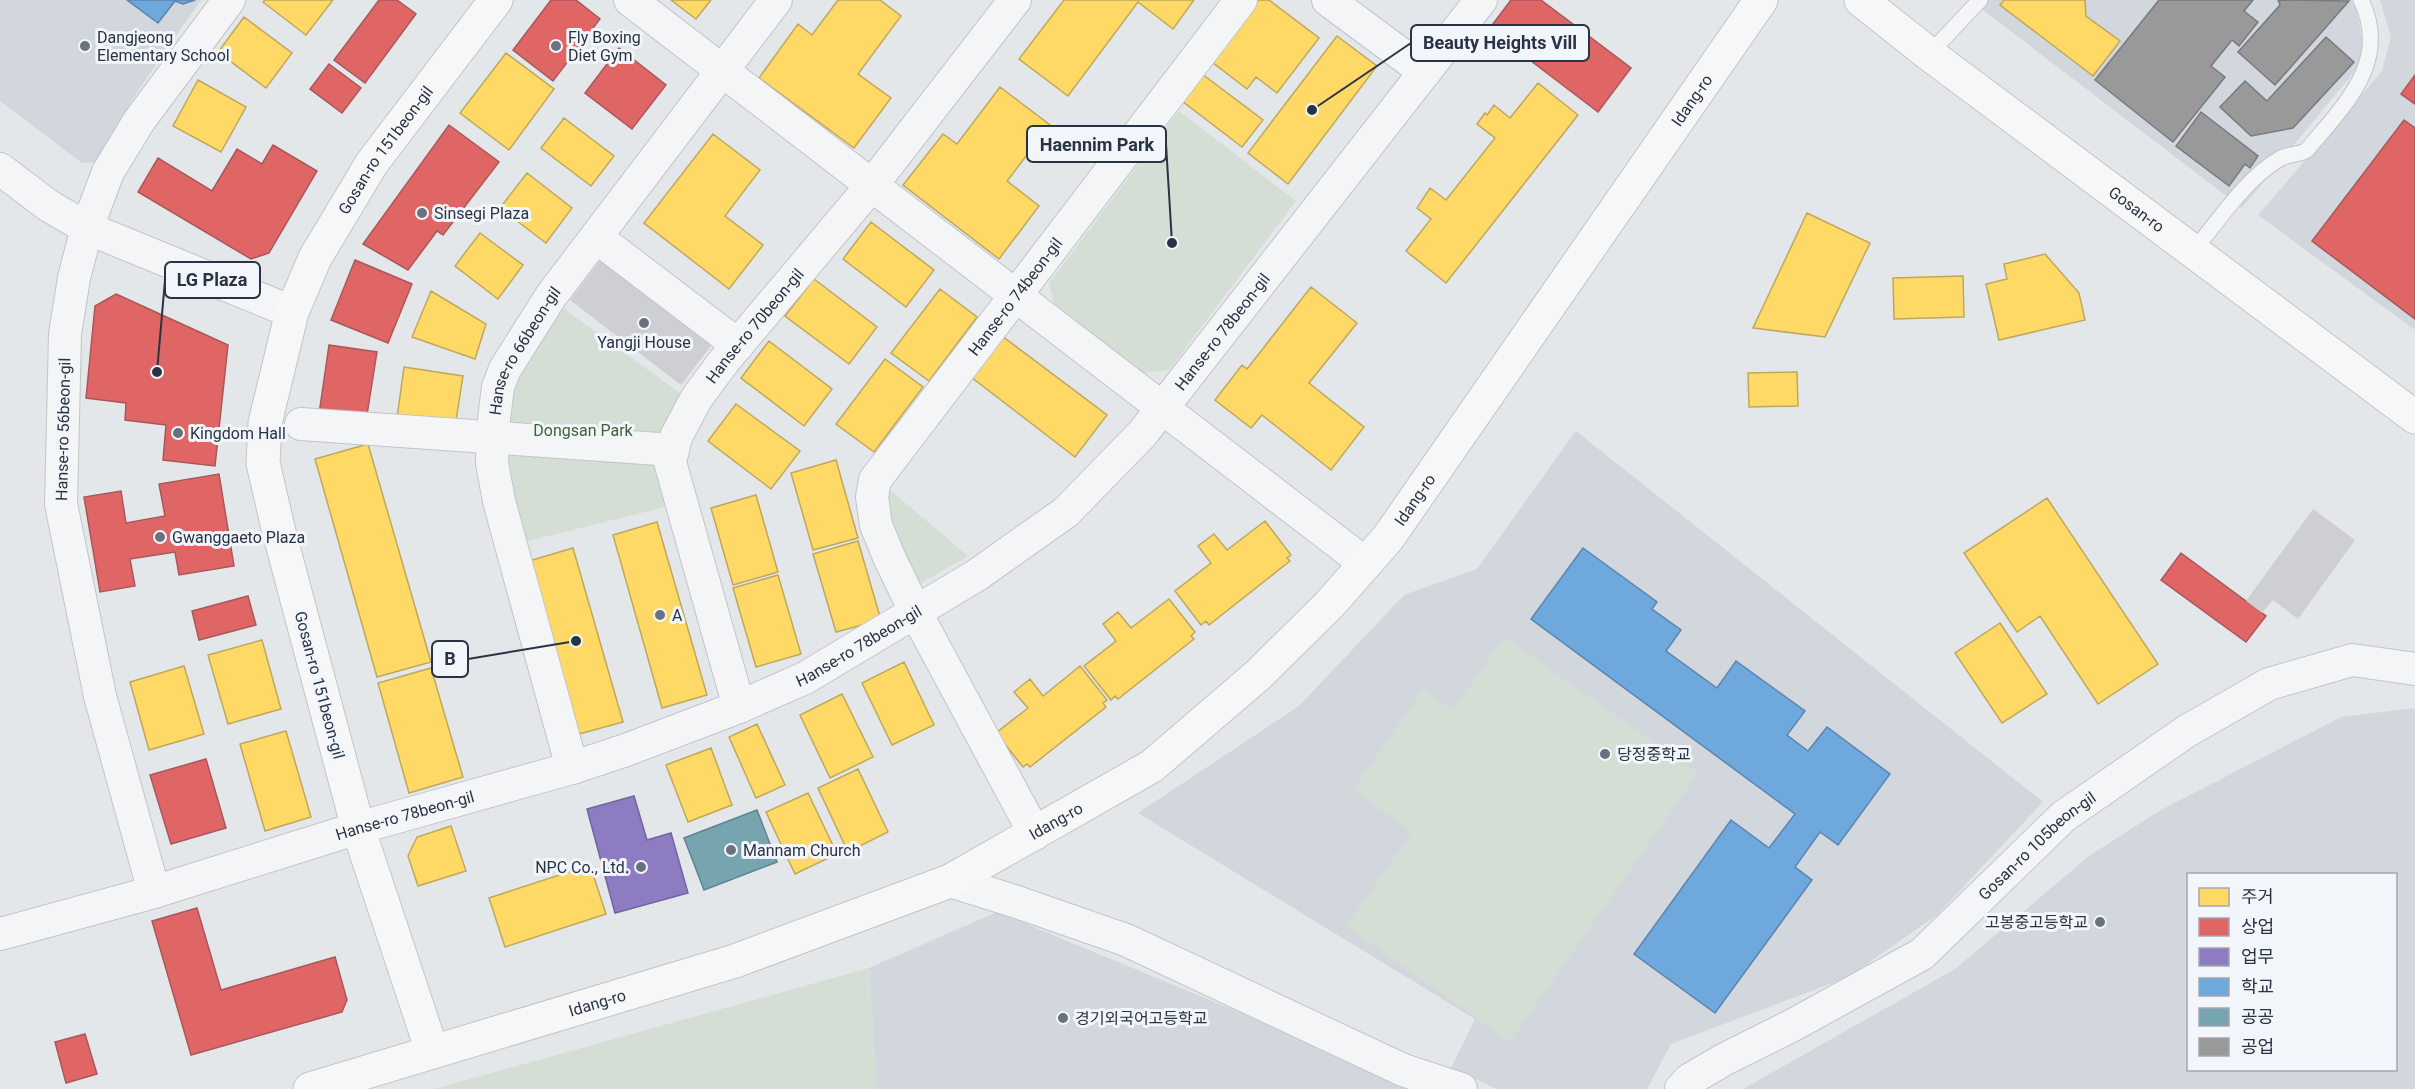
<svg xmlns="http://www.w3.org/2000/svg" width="2415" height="1089" viewBox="0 0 2415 1089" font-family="Roboto,'Noto Sans KR',sans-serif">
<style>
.built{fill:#d2d6dd;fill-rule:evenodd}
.green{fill:#d4ded5}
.homes{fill:#ffd966;stroke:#bfa75c;stroke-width:1.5}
.shops{fill:#e06666;stroke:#a9575c;stroke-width:1.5}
.offices{fill:#8e7cc3;stroke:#70669e;stroke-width:1.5}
.schools{fill:#6fa8dc;stroke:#5a85af;stroke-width:1.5}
.public{fill:#76a5af;stroke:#5f8390;stroke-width:1.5}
.industry{fill:#999;stroke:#777a80;stroke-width:1.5}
.building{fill:#cdcfd2}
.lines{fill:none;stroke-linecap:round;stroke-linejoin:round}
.lane-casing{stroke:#c2c5c8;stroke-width:17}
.street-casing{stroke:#c2c5c8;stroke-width:34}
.secondary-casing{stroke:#c2c5c8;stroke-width:35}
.lane{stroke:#f4f5f6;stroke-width:15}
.street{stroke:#f4f5f6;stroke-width:32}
.secondary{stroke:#f7f7f8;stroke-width:33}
.poi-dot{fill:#6a727f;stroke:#f2f5f9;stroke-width:2}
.labels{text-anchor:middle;stroke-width:6;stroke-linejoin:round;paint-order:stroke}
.poi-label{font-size:16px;fill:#293346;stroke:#f2f5f9;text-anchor:start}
.street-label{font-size:16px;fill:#293346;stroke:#f2f5f9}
.park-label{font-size:16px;fill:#3d6335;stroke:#f2f5f9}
.leader{fill:none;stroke:#293346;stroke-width:2}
.callout-dot{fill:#293346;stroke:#f2f5f9;stroke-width:2}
.callout{fill:#f2f5f9;stroke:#293346;stroke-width:2}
.callout-label{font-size:18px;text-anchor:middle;font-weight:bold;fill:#293346}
</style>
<rect width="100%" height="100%" fill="#e4e7ea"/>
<path class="built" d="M0 0H201L137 92 95 162 82 163 0 101Z
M1970 0H2351L2356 8 2363 43 2359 66 2242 208Z
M2380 0H2415V330L2258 215 2382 71 2391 37Z
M1576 431 2043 802 1937 915 1848 977 1671 1044 1647 1089H1497L1451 1068 1475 1019 1138 813 1299 706 1404 595 1477 569Z
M2415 708V1089H1743L1955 969 2089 856 2159 811 2341 717ZM2188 874H2396V1070H2188Z
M997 912 1425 1089H877L869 968Z"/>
<path class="green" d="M1179 111 1296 201 1169 370 1142 373 1055 307 1049 283Z
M560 306 684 396 673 505 520 543 501 463 513 372Z
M890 490 968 556 911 589 884 508Z
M1504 637 1698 773 1510 1042 1346 926 1412 832 1353 790 1423 689 1453 710Z
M869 968 877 1089H434Z"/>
<path class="homes" d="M265 0H333L306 35 263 2Z
M671 0H711L696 19Z
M838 0H880L901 16 858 74 891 98 854 148 759 78 798 24 812 35Z
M1064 0H1194L1173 29 1138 2 1068 96 1019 59Z
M1258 0H1269L1319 38 1277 93 1256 77 1247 89 1212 62Z
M2004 0H2085L2086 16 2120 41 2093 76 2000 5Z
M244 17 292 53 266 88 218 52Z
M1337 36 1377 66 1288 184 1248 153Z
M506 53 554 89 509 150 460 113Z
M1202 74 1263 120 1242 147 1182 101Z
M198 80 246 107 221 152 173 126Z
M1538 83 1578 115 1446 283 1406 251 1431 219 1417 208 1430 188 1446 200 1495 138 1477 124 1485 113 1487 115 1494 105 1510 118Z
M1000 87 1050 125 1007 181 1039 206 999 259 903 185 943 134 957 144Z
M564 118 614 156 591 186 541 148Z
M713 134 760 170 725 216 763 245 729 289 644 223Z
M527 173 572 208 546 243 500 208Z
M1807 213 1870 243 1825 337 1753 328Z
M871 222 934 270 906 307 843 259Z
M480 233 523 265 498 299 455 266Z
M2045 254 2079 293 2085 320 1999 340 1986 284 2007 279 2004 264Z
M1963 276 1964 317 1894 319 1893 278Z
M814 279 877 327 849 364 785 316Z
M1311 287 1357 323 1309 383 1364 427 1331 470 1262 415 1251 428 1215 400 1242 365 1247 369Z
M940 289 977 317 929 381 891 353Z
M431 291 486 324 475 359 412 337Z
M1002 336 1107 415 1075 457 971 377Z
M769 341 832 389 804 426 741 378Z
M885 359 923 387 874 452 836 424Z
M404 367 463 376 455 427 397 418Z
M1797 372 1798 406 1749 407 1748 373Z
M736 404 800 451 771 489 708 441Z
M368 444 431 662 377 677 315 459Z
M836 460 858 538 813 550 791 473Z
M756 495 778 572 733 585 711 508Z
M2047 498 2158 664 2098 704 2040 616 2017 632 1964 553Z
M1265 521 1291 555 1287 558 1290 561 1209 625 1206 621 1201 625 1175 591 1211 563 1198 546 1214 534 1227 550Z
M657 522 707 695 662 708 613 535Z
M858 541 881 620 836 632 813 554Z
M573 548 623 722 579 734 529 561Z
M778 575 801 654 756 667 733 588Z
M1169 599 1195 632 1191 636 1194 639 1118 699 1115 696 1111 700 1084 666 1116 641 1103 624 1118 612 1131 628Z
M2000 623 2047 694 2002 723 1955 653Z
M262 640 281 709 228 724 208 655Z
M904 662 934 725 892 745 862 683Z
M184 666 204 734 149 750 130 682Z
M1080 666 1107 700 1103 703 1106 707 1030 767 1027 764 1023 767 996 733 1028 708 1014 692 1030 679 1043 696Z
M431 668 463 777 409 793 378 683Z
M842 694 873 757 830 778 800 715Z
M757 724 785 785 756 798 729 737Z
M286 731 311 817 265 831 240 744Z
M711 748 732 805 688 822 666 765Z
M858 769 888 832 848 852 818 788Z
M808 793 837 854 795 874 766 812Z
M451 826 466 871 418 886 408 856 417 837Z
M590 865 606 914 505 947 489 898Z"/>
<path class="shops" d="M379 0H397L416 14 365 83 334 60Z
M551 0H576L600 19 553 81 513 50Z
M1511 0H1541L1631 68 1598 112 1489 29Z
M619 48 666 85 632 129 585 93Z
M329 64 361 88 342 113 310 89Z
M2415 75V104L2401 94Z
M2404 120 2415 128V319L2312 241Z
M449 125 499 162 443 235 437 231 408 270 363 244Z
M273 145 317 171 269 253 251 259 138 192 158 158 212 191 237 149 262 164Z
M355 260 412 284 388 343 331 320Z
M116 294 228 345 215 466 163 460 166 425 125 420 126 403 86 398 95 306Z
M329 345 377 352 366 421 319 414Z
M219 474 234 566 179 575 175 552 130 559 135 586 100 592 84 497 121 491 126 523 165 516 159 484Z
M2181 553 2266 616 2246 642 2161 580Z
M248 596 256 625 199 640 192 611Z
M206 759 226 828 171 844 150 775Z
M197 908 221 990 335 957 347 1000 342 1012 191 1055 152 921Z
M85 1034 97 1074 66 1083 55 1042Z"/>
<path class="offices" d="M634 796 647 840 671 833 688 893 615 913 587 809Z"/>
<path class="schools" d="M127 0H195L183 4 175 1 158 23Z
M1583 548 1657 602 1652 609 1681 630 1666 651 1717 688 1736 661 1805 711 1787 735 1808 751 1827 727 1890 774 1838 845 1820 832 1795 867 1812 880 1715 1013 1634 954 1731 820 1769 848 1795 814 1531 619Z"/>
<path class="public" d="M757 810 777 862 704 890 684 838Z"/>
<path class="industry" d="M2159 0H2253L2244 11 2258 22 2239 46 2232 40 2211 66 2225 77 2173 142 2095 80Z
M2278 0 2349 1 2275 85 2238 52 2280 5Z
M2326 37 2354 62 2293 128 2251 136 2220 107 2245 81 2267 101Z
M2201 112 2258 156 2250 168 2245 164 2229 186 2176 146Z"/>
<path class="building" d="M602 258 713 343 681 385 570 300Z
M2313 509 2355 540 2298 619 2273 600 2262 613 2246 601Z"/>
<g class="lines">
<defs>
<path id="lane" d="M1929 54 1980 0
M2194 250C2219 220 2247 177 2281 158 2289 154 2299 155 2307 150 2344 105 2391 62 2361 0"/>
<g id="street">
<path d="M630 0 1366 564"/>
<path d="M1328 0 1425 72"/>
<path d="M0 169 49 206 87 228 292 312"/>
<path d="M596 237 738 345"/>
<path d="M301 424 673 450"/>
<path id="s1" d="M739 707 670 462 676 437 696 399 724 361 872 185 1015 0"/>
<path id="s2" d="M572 768 499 501 492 463 494 419 498 387 505 369 551 296 776 0"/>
<path id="s3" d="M1035 834 916 613 889 557 876 525 872 497 875 480 1241 0"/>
<path d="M950 881 1017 902 1126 940 1403 1070 1461 1089"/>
<path id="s4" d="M154 892 100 696 61 504 65 334 74 278 87 228 108 172 139 121 229 0"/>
<path id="s5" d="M0 934 154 892 358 828 572 768 626 750 739 707 805 678 977 575 1066 512 1142 434 1481 0"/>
<path id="s6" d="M1681 1089 1689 1080 1725 1059 1793 1025 1922 954 2064 816 2187 731 2269 684 2352 660 2415 669"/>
</g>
<g id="secondary">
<path id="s7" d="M1861 0 1929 54 2415 417"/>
<path id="s8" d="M432 1051 358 828 279 532 263 463 265 423 292 312 315 258 372 163 496 0"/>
<path id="s9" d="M310 1089 735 961 950 881 1152 766 1258 675 1329 605 1388 538 1761 0"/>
</g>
</defs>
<use href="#lane" class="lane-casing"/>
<use href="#street" class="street-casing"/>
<use href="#secondary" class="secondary-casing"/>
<use href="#lane" class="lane"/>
<use href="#street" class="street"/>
<use href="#secondary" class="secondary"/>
</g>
<g class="poi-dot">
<circle cx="85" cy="46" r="6"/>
<circle cx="556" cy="46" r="6"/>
<circle cx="422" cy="213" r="6"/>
<circle cx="644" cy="323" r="6"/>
<circle cx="178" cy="433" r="6"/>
<circle cx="160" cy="537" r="6"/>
<circle cx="660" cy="615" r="6"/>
<circle cx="1605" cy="754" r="6"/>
<circle cx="731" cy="850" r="6"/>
<circle cx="641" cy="867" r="6"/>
<circle cx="2100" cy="922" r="6"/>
<circle cx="1063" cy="1018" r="6"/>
</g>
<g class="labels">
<g class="poi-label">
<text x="97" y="43">Dangjeong<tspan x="97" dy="18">Elementary School</tspan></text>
<text x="568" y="43">Fly Boxing<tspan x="568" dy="18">Diet Gym</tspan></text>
<text x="434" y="219">Sinsegi Plaza</text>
<text x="644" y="348" text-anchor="middle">Yangji House</text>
<text x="190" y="439">Kingdom Hall</text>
<text x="172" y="543">Gwanggaeto Plaza</text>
<text x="672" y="621">A</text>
<text x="1617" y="760">당정중학교</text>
<text x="743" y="856">Mannam Church</text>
<text x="629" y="873" text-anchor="end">NPC Co., Ltd.</text>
<text x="2088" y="928" text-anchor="end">고봉중고등학교</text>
<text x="1075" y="1024">경기외국어고등학교</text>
</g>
<g class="street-label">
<text dy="6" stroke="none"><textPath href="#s9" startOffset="1767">Idang-ro</textPath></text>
<text dy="6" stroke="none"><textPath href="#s8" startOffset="954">Gosan-ro 151beon-gil</textPath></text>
<text dy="6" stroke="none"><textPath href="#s7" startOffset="346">Gosan-ro</textPath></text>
<text dy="6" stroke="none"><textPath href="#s3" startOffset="624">Hanse-ro 74beon-gil</textPath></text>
<text dy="6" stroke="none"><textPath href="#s1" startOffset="417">Hanse-ro 70beon-gil</textPath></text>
<text dy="6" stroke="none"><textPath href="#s5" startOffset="1394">Hanse-ro 78beon-gil</textPath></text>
<text dy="6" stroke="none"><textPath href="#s2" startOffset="435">Hanse-ro 66beon-gil</textPath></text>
<text dy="6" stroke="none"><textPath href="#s4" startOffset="474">Hanse-ro 56beon-gil</textPath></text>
<text dy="6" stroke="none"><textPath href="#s9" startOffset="1281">Idang-ro</textPath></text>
<text dy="6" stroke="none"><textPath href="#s5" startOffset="908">Hanse-ro 78beon-gil</textPath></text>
<text transform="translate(320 685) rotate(75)" y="6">Gosan-ro 151beon-gil</text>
<text dy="6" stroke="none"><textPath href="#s5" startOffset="422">Hanse-ro 78beon-gil</textPath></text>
<text dy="6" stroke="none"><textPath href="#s9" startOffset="795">Idang-ro</textPath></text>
<text dy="6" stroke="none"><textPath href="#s6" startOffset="435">Gosan-ro 105beon-gil</textPath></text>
<text dy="6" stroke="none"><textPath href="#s9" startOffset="300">Idang-ro</textPath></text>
</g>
<g class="park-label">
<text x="583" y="436">Dongsan Park</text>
</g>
</g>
<path class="leader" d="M1312 110L1411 43M1172 243L1166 144M157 372L165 280M576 641L468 659"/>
<g class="callout-dot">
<circle cx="1312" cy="110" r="6"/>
<circle cx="1172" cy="243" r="6"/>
<circle cx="157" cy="372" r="6"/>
<circle cx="576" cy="641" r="6"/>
</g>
<g class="callout">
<rect x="1411" y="25" width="178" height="36" rx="6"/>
<rect x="1027" y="126" width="139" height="36" rx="6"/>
<rect x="165" y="262" width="95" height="36" rx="6"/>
<rect x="432" y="641" width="36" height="36" rx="6"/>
</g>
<g class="callout-label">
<text x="1500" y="49">Beauty Heights Vill</text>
<text x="1097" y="151">Haennim Park</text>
<text x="212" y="286">LG Plaza</text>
<text x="450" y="665">B</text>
</g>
<rect x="2187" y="873" width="210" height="198" fill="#f2f5f9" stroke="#a2a7b1" stroke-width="1.5"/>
<rect x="2199" y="888" width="30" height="18" fill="#ffd966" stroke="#a2a7b1" stroke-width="1.5"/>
<text x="2241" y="903" font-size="18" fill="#293346">주거</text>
<rect x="2199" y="918" width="30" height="18" fill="#e06666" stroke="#a2a7b1" stroke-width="1.5"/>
<text x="2241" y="933" font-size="18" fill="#293346">상업</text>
<rect x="2199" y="948" width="30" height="18" fill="#8e7cc3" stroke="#a2a7b1" stroke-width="1.5"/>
<text x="2241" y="963" font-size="18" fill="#293346">업무</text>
<rect x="2199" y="978" width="30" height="18" fill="#6fa8dc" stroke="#a2a7b1" stroke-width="1.5"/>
<text x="2241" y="993" font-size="18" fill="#293346">학교</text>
<rect x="2199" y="1008" width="30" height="18" fill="#76a5af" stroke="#a2a7b1" stroke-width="1.5"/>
<text x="2241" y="1023" font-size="18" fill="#293346">공공</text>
<rect x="2199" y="1038" width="30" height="18" fill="#999999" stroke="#a2a7b1" stroke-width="1.5"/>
<text x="2241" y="1053" font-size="18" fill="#293346">공업</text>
</svg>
